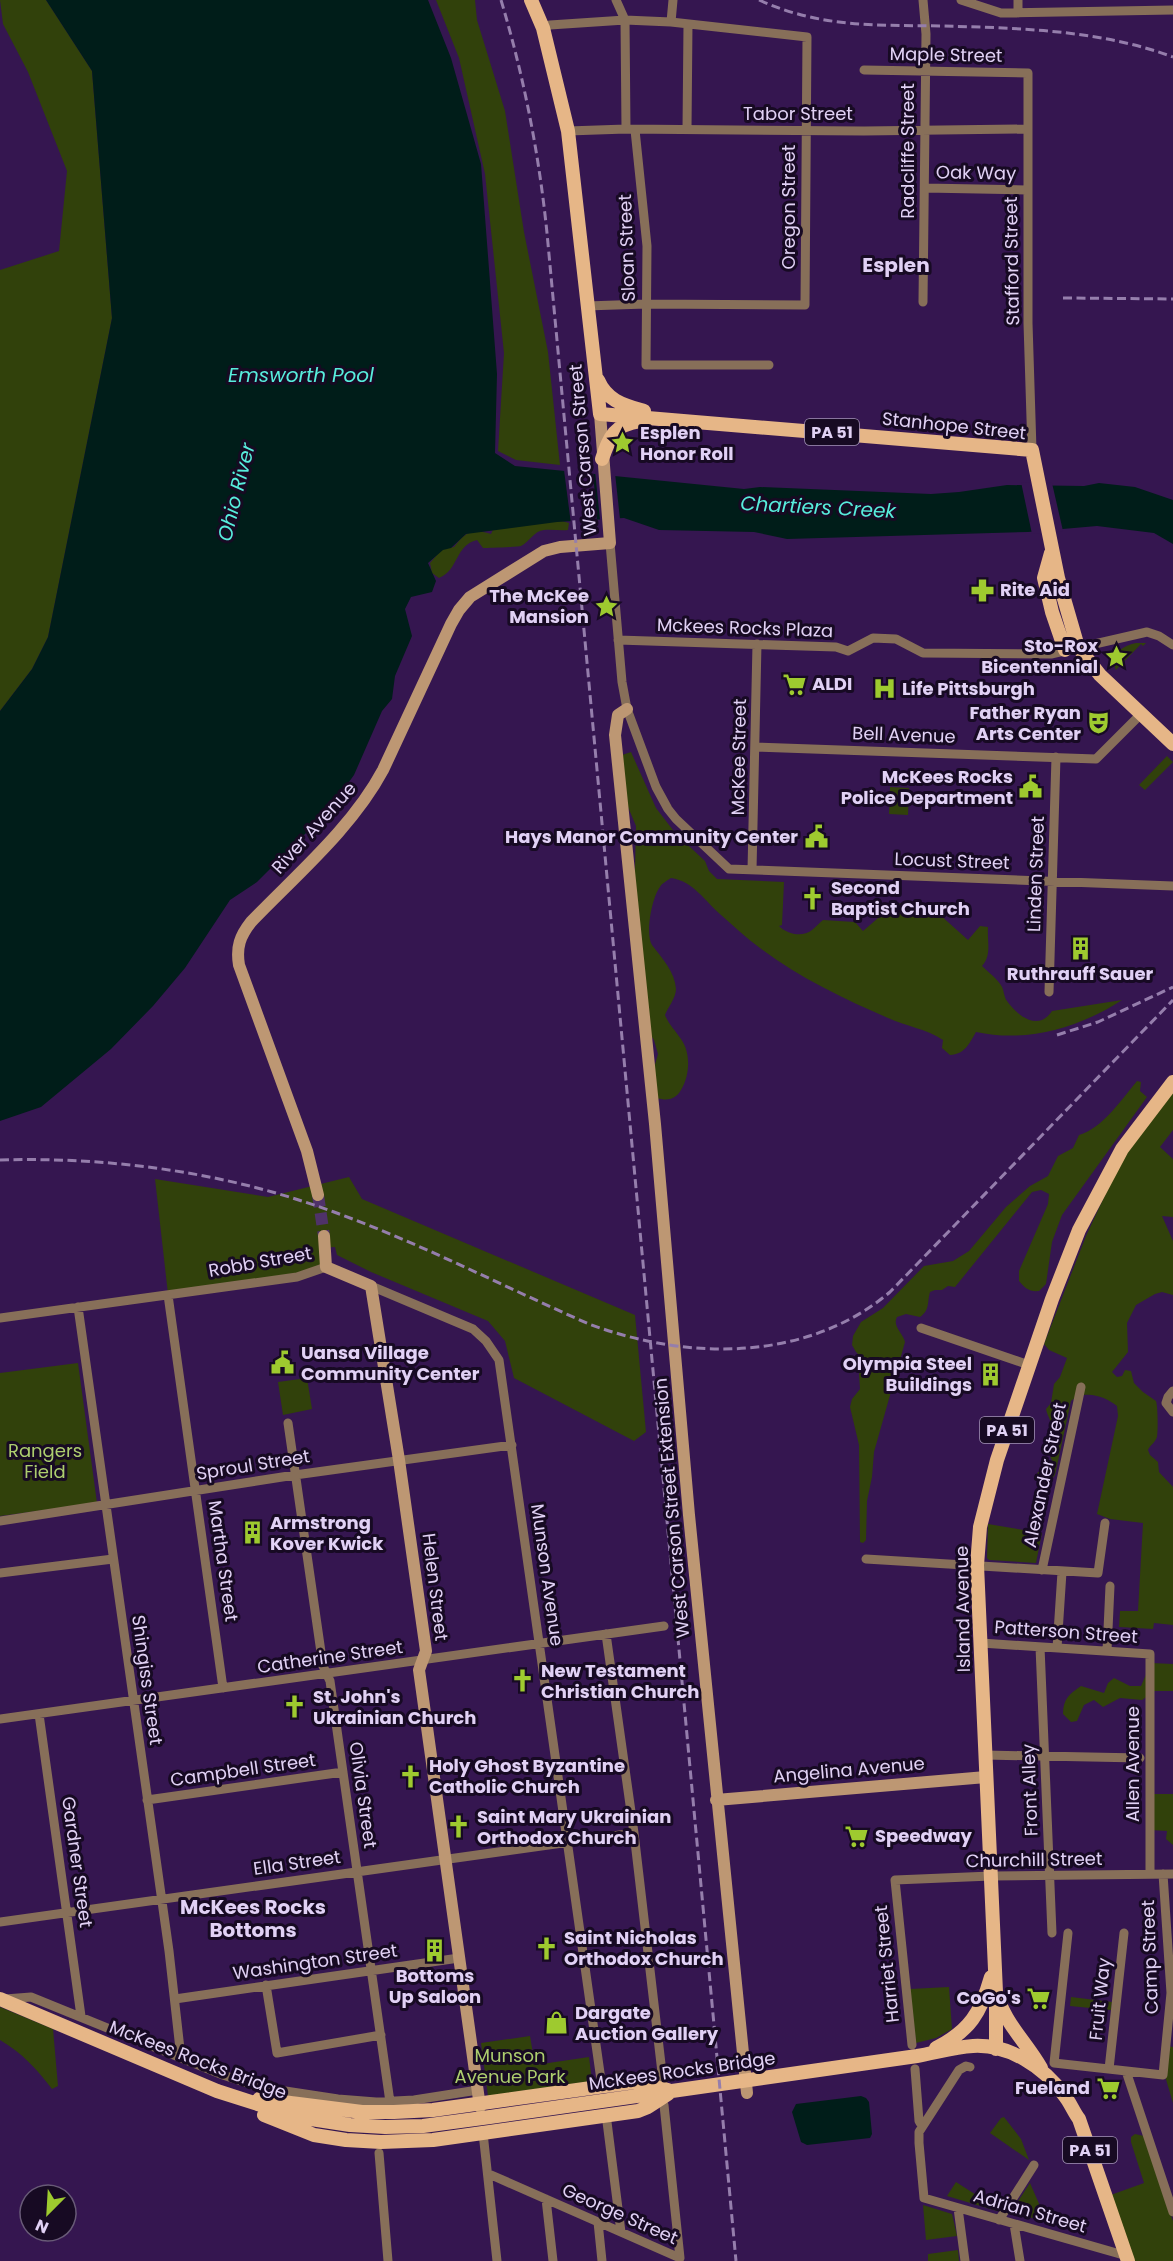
<svg xmlns="http://www.w3.org/2000/svg" width="1173" height="2261" viewBox="0 0 1173 2261" font-family="Poppins,sans-serif">
<style>
.green{fill:#31410b}
.water{fill:#001d19}
.pier{fill:#351650}
.lines{fill:none;stroke-linecap:round;stroke-linejoin:round}
.secondary-tunnel{stroke:#4f3269;stroke-width:12;stroke-dasharray:12 6;stroke-linecap:butt}
.street{stroke:#876f59;stroke-width:9}
.secondary{stroke:#bd9773;stroke-width:12}
.primary{stroke:#e6b687;stroke-width:14}
.rail{stroke:#957eac;stroke-width:3;stroke-dasharray:9 4.5;stroke-linecap:butt}
.labels{text-anchor:middle;stroke-width:6;stroke-linejoin:round;paint-order:stroke}
.shield{fill:#170a23;stroke:#a495b6;stroke-width:1.5}
.shield-label{font-size:16px;font-weight:bold;fill:#e1d1f5}
.street-label{font-size:18px;fill:#e1d1f5;stroke:#170a23}
.poi-label{font-size:18px;font-weight:bold;fill:#e1d1f5;stroke:#170a23;text-anchor:start}
.park-label{font-size:18px;fill:#adce6e;stroke:#170a23}
.neighbourhood-label{font-size:20px;font-weight:bold;fill:#e1d1f5;stroke:#170a23}
.water-label{font-size:20px;font-style:italic;fill:#57eddc;stroke:#170a23}
</style>
<rect width="100%" height="100%" fill="#351650"/>
<path class="green" d="M0 0H46L92 71 112 318 48 637 32 669 0 711V270L59 251 67 171 28 72 3 24Z
M436 0H475L477 20 505 111 524 232 548 352 560 465 516 460 498 451 504 353 485 174 459 58Z
M562 521 569 523 568 530C560 531 552 529 544 530 534 531 529 542 521 546 517 547 488 548 483 548L477 540C455 545 459 570 439 578L432 573 430 563 442 549 454 547C466 532 471 528 491 534L495 525Z
M1136 643H1146L1143 646 1141 644 1116 670C1109 655 1122 646 1136 643Z
M631 752 656 808 676 834 705 861 709 871 717 879 784 882 782 925 779 926C787 934 802 938 812 930 816 927 819 923 823 920L855 922 863 931 892 906 904 902 929 905 968 940 980 926 988 927C987 942 992 955 982 966 988 972 998 979 1002 987 1004 991 1004 997 1007 1001 1018 1016 1038 1032 1052 1011L1122 1000C1079 1028 1027 1043 976 1032 969 1044 965 1054 950 1055L942 1048 943 1040C927 1029 905 1026 888 1018 844 999 798 977 760 948 746 938 734 926 721 915 705 901 693 881 671 878 667 881 662 883 660 887 652 897 645 934 652 945 662 958 675 972 676 989 676 998 668 1007 665 1015 669 1025 675 1030 681 1039 691 1053 690 1075 681 1090 675 1100 667 1101 657 1098L654 1068 658 1054 654 1040 645 1027 634 912 636 826 623 795 619 756Z
M1167 756 1173 762 1145 790 1139 785Z
M890 787 909 788 908 815 889 814Z
M1137 1081 1141 1082 1140 1091 1147 1097 1062 1215 1052 1242 1046 1284 1039 1291C1029 1292 1025 1288 1019 1281V1271L1048 1204 1049 1194 1041 1190 1032 1192 955 1287 948 1286 942 1290H935L930 1292C927 1303 930 1310 920 1317L906 1314 897 1317C892 1326 903 1333 905 1342L874 1452 872 1477 867 1501 866 1540 863 1543 860 1542 859 1445 850 1407 852 1399 860 1389 859 1374 864 1360 856 1352 852 1345 853 1336 861 1322 883 1308 924 1266 953 1261 969 1251 1006 1207 1030 1186 1048 1176 1058 1156 1073 1148 1079 1135C1103 1128 1121 1100 1137 1081Z
M1173 1090V1130L1160 1147 1173 1159V1217L1162 1216 1173 1241V1295L1162 1292 1155 1294 1136 1305 1127 1323 1128 1352 1112 1372 1117 1377 1122 1376 1125 1370 1131 1371 1134 1383 1143 1392 1156 1401C1158 1407 1158 1432 1157 1437 1155 1443 1150 1445 1148 1450L1150 1455 1158 1462 1159 1472 1173 1487V1625L1154 1623 1153 1629 1119 1627 1120 1611H1138L1143 1523 1110 1519 1097 1514 1118 1416 1117 1406C1105 1396 1084 1389 1071 1401L1055 1475 1051 1480 1038 1479 1036 1476 1038 1472 1049 1471 1052 1460C1045 1448 1053 1437 1051 1424 1050 1418 1047 1415 1046 1409L1051 1403 1054 1384 1060 1377 1067 1358 1049 1350 1044 1344 1086 1236 1125 1152Z
M349 1177 362 1199 635 1315 646 1432 634 1441 514 1378 505 1341 488 1321 371 1272 337 1255 335 1247 319 1248 321 1269 168 1294 155 1179 268 1197Z
M78 1363 97 1503 0 1516V1373Z
M307 1378 312 1409 283 1415 278 1382Z
M988 1524 1042 1533 1036 1563 989 1560 987 1558Z
M1151 1663 1173 1664V1691H1155L1142 1700 1120 1698 1103 1707 1094 1700 1084 1705 1077 1721 1071 1722 1063 1714C1063 1699 1069 1694 1081 1686L1104 1693 1108 1683 1114 1678 1130 1686H1141Z
M1150 1794H1173V1845L1166 1839 1167 1831 1150 1830Z
M949 1987 952 2029 936 2038 916 2043 910 1989Z
M1071 1997 1112 2002 1111 2010 1070 2006Z
M0 2007 53 2029 58 2086 52 2089C36 2068 23 2054 0 2040Z
M530 2036 535 2065 589 2057 592 2081 488 2096 481 2043Z
M1168 2046 1173 2047V2103L1165 2076Z
M1004 2117 1021 2139 1029 2160 990 2133 1001 2118Z
M1135 2134 1144 2136 1173 2221V2261H1130L1108 2196 1144 2183 1131 2142V2137Z
M956 2182 998 2209 997 2211 947 2196Z
M1030 2183 1047 2222 1011 2212Z
M923 2205 952 2214 957 2236 926 2240Z
M958 2250 959 2261H928V2254Z"/>
<path class="water" d="M46 0H428L451 58 481 164 497 374 495 453 515 466 744 489 760 487 931 494 959 492 1007 485 1084 486 1099 483 1135 487 1173 500V544L1154 533 1097 526 1028 532 787 539 754 532 659 530 624 518 557 522 466 534 451 548 443 550 428 563 436 581 432 592 411 597 405 609 412 636 395 676 392 699 382 711 354 775 328 811 257 882 230 900 185 968 153 1006 111 1049 41 1107 0 1121V711L32 669 48 637 112 318 92 71Z
M861 2096 866 2098 869 2102 872 2134 870 2138 807 2145 801 2142 792 2112 796 2104Z"/>
<path class="pier" d="M564 470 593 471 597 522 584 523 582 501V523L571 524Z
M595 471 615 473 620 519 600 520Z
M1021 482 1052 483 1063 531 1032 534Z"/>
<g class="lines">
<path class="secondary-tunnel" d="M318 1195 324 1236"/>
<path class="street" d="M616 0 625 20 626 129
M961 0 1001 13 1173 10
M1018 0V13
M671 22 673 0
M543 28 550 25 625 20 671 22 807 37 805 305 646 304 586 306
M864 70 1028 73V323L1032 450
M687 129 688 24
M635 130 647 246 646 365H769
M568 131 626 129 864 131 1028 129
M925 188 1027 190
M923 302 926 34 923 0
M610 543 622 682 627 709 656 787 668 809 676 819 729 869 1173 886
M618 640 836 647 848 651 873 638 896 639 923 653 1051 654 1147 632 1159 636 1173 645
M756 747 1096 759 1141 714
M752 870 757 644
M1049 992 1056 757
M371 1286 473 1329 486 1341 499 1360 601 2080
M168 1295 223 1688
M78 1307 169 1951 181 2058
M0 1318 297 1277 326 1267
M921 1328 1029 1365
M1173 1391 1168 1397 1166 1403 1173 1412
M288 1423 323 1666 330 1681 390 2102
M0 1521 295 1475 512 1445
M866 1559 1098 1573 1105 1523
M1042 1570 1081 1387
M0 1573 113 1559
M606 1634 634 1833 663 2081
M981 1643 1150 1654V1874
M1040 1647 1052 1933
M1057 1648 1062 1572
M1107 1651 1110 1586
M39 1714 81 2016
M0 1719 664 1626
M985 1755 1140 1758
M147 1800 343 1772
M0 1922 634 1833
M266 1985 277 2053 381 2035
M5 1999 31 1997 223 2075 259 2087 338 2099 376 2102 414 2100 478 2090
M175 1999 459 1958
M912 2045 895 1880 991 1876 1173 1874
M1054 2063 1163 2075 1171 1993 1163 1874
M1054 2063 1068 1933
M970 2067 966 2066 959 2070 919 2132V2143L924 2198 1127 2256
M915 2069 919 2121 922 2126
M1109 2069 1124 1933
M1126 2071 1173 2212
M664 2105 680 2258
M607 2122 621 2232
M483 2133 497 2261
M379 2153 388 2261
M489 2174 680 2258
M546 2199 553 2261
M958 2208 965 2261
M999 2220 1034 2165
M598 2222 602 2261
M1014 2224 1020 2261"/>
<path class="secondary" d="M627 709 618 715 615 735 655 1124 689 1515 747 2093
M318 1195 307 1151 239 965C236 947 240 936 251 922 296 875 352 828 383 770L451 624 459 610 470 597 544 551 560 547 610 543 600 414
M324 1236 326 1267 371 1286 399 1460 426 1651 419 1670 480 2107
M716 1800 986 1777"/>
<path class="primary" d="M531 0 543 28 568 131 600 414 1032 450 1058 578 1078 647 1100 675 1173 744
M598 380C607 401 624 405 644 411
M602 459C610 436 614 425 640 421
M1051 553 1044 578 1052 612 1065 650
M0 1999 217 2091 298 2117 350 2125 385 2127 423 2126 490 2117 917 2056C935 2053 954 2047 973 2046 1009 2044 1044 2067 1064 2095 1070 2102 1073 2111 1079 2119L1128 2261
M999 2001C1008 2026 1028 2045 1041 2068
M936 2048C970 2031 981 2012 991 1977
M996 2049V1992L977 1565 980 1527 997 1460 1052 1299 1079 1230 1122 1149 1173 1082
M259 2099 362 2112H394L433 2110 634 2082 668 2090
M264 2115 314 2135 346 2140 381 2142 433 2140 638 2111 648 2107 668 2094"/>
<path class="rail" d="M501 0C524 77 539 154 547 233L736 2261
M759 0C821 28 876 25 943 26 1019 28 1101 30 1173 57
M1063 298 1173 299
M1057 1035 1098 1022 1173 987
M0 1160C102 1157 208 1170 305 1202 403 1234 495 1283 589 1324 688 1361 807 1362 890 1292L1173 1000"/>
</g>
<defs>
<symbol id="sight-bare" viewBox="-9 -9 18 18"><path d="M0-6L1.8-2.2L6-1.7L2.9 1.2L3.7 5.4L0 3.3L-3.7 5.4L-2.9 1.2L-6-1.7L-1.8-2.2Z" fill="#9eca2f" stroke="#170a23" stroke-width="2.5" paint-order="stroke"/></symbol>
<symbol id="pharmacy-bare" viewBox="-9 -9 18 18"><path d="M-2-6h4v4h4v4h-4v4h-4v-4h-4v-4h4Z" fill="#9eca2f" stroke="#170a23" stroke-width="2.5" paint-order="stroke"/></symbol>
<symbol id="supermarket-bare" viewBox="-9 -9 18 18"><path d="M-6-5.5h2.5l.6 2H6L4.5 2H-2.5L-4.4-4H-6ZM-1.5 3.2a1.3 1.3 0 1 0 .1 0ZM3 3.2a1.3 1.3 0 1 0 .1 0Z" fill="#9eca2f" stroke="#170a23" stroke-width="2.5" paint-order="stroke"/></symbol>
<symbol id="hospital-bare" viewBox="-9 -9 18 18"><path d="M-5-5h3v3.5h4V-5h3V5h-3V1.5h-4V5h-3Z" fill="#9eca2f" stroke="#170a23" stroke-width="2.5" paint-order="stroke"/></symbol>
<symbol id="theatre-bare" viewBox="-9 -9 18 18"><path d="M-5-5.5Q0-4 5-5.5V0Q5 5 0 6Q-5 5-5 0ZM-3.3-2.5H-1v1.5H-3.3ZM1-2.5H3.3v1.5H1ZM-2.8 1Q0 5.5 2.8 1Z" fill="#9eca2f" stroke="#170a23" stroke-width="2.5" paint-order="stroke"/></symbol>
<symbol id="civic-bare" viewBox="-9 -9 18 18"><path d="M-.6-6.5H3V-4.5H.6V-3L4-1V1h2V6H-6V1h2V-1L-.6-3ZM-1.2 2.5V6h2.4V2.5Z" fill="#9eca2f" stroke="#170a23" stroke-width="2.5" paint-order="stroke"/></symbol>
<symbol id="church-bare" viewBox="-9 -9 18 18"><path d="M-1.2-6h2.4v3.5h3.3v2.4h-3.3V6h-2.4V-.1h-3.3v-2.4h3.3Z" fill="#9eca2f" stroke="#170a23" stroke-width="2.5" paint-order="stroke"/></symbol>
<symbol id="building-bare" viewBox="-9 -9 18 18"><path d="M-4-6H4V6H1V3H-1V6H-4ZM-2.5-4.3h1.7v1.8h-1.7ZM.8-4.3h1.7v1.8H.8ZM-2.5-1h1.7V.8h-1.7ZM.8-1h1.7V.8H.8Z" fill="#9eca2f" stroke="#170a23" stroke-width="2.5" paint-order="stroke"/></symbol>
<symbol id="shop-bare" viewBox="-9 -9 18 18"><path d="M-5-2.5h2.3a2.7 3.5 0 0 1 5.4 0H5L5.5 6h-11ZM-1.5-2.5h3a1.5 2.3 0 0 0-3 0Z" fill="#9eca2f" stroke="#170a23" stroke-width="2.5" paint-order="stroke"/></symbol>
</defs>
<g fill-rule="evenodd">
<use href="#sight-bare" x="606" y="426" width="33" height="33"/>
<use href="#pharmacy-bare" x="966" y="574" width="33" height="33"/>
<use href="#sight-bare" x="590" y="590" width="33" height="33"/>
<use href="#sight-bare" x="1100" y="640" width="33" height="33"/>
<use href="#supermarket-bare" x="778" y="668" width="33" height="33"/>
<use href="#hospital-bare" x="868" y="672" width="33" height="33"/>
<use href="#theatre-bare" x="1082" y="706" width="33" height="33"/>
<use href="#civic-bare" x="1014" y="770" width="33" height="33"/>
<use href="#civic-bare" x="800" y="820" width="33" height="33"/>
<use href="#church-bare" x="796" y="882" width="33" height="33"/>
<use href="#building-bare" x="1064" y="932" width="33" height="33"/>
<use href="#civic-bare" x="266" y="1346" width="33" height="33"/>
<use href="#building-bare" x="974" y="1358" width="33" height="33"/>
<use href="#building-bare" x="236" y="1516" width="33" height="33"/>
<use href="#church-bare" x="506" y="1664" width="33" height="33"/>
<use href="#church-bare" x="278" y="1690" width="33" height="33"/>
<use href="#church-bare" x="394" y="1760" width="33" height="33"/>
<use href="#church-bare" x="442" y="1810" width="33" height="33"/>
<use href="#supermarket-bare" x="840" y="1820" width="33" height="33"/>
<use href="#church-bare" x="530" y="1932" width="33" height="33"/>
<use href="#building-bare" x="418" y="1934" width="33" height="33"/>
<use href="#supermarket-bare" x="1022" y="1982" width="33" height="33"/>
<use href="#shop-bare" x="540" y="2006" width="33" height="33"/>
<use href="#supermarket-bare" x="1092" y="2072" width="33" height="33"/>
</g>
<g class="labels">
<g class="shield">
<rect x="805" y="419" width="54" height="26" rx="4.5"/>
<rect x="980" y="1417" width="54" height="26" rx="4.5"/>
<rect x="1063" y="2137" width="54" height="26" rx="4.5"/>
</g>
<g class="shield-label">
<text x="832" y="438">PA 51</text>
<text x="1007" y="1436">PA 51</text>
<text x="1090" y="2156">PA 51</text>
</g>
<g class="street-label">
<text transform="translate(946 55) rotate(1)" y="6">Maple Street</text>
<text x="798" y="120">Tabor Street</text>
<text transform="translate(908 151) rotate(-90)" y="6">Radcliffe Street</text>
<text transform="translate(976 173) rotate(1)" y="6">Oak Way</text>
<text transform="translate(789 207) rotate(-90)" y="6">Oregon Street</text>
<text transform="translate(627 248) rotate(-92)" y="6">Sloan Street</text>
<text transform="translate(1012 261) rotate(-91)" y="6">Stafford Street</text>
<text transform="translate(954 426) rotate(6)" y="6">Stanhope Street</text>
<text transform="translate(583 450) rotate(-95)" y="6">West Carson Street</text>
<text transform="translate(745 628) rotate(2)" y="6">Mckees Rocks Plaza</text>
<text transform="translate(904 735) rotate(2)" y="6">Bell Avenue</text>
<text transform="translate(739 757) rotate(-89)" y="6">McKee Street</text>
<text transform="translate(314 828) rotate(-48)" y="6">River Avenue</text>
<text transform="translate(952 861) rotate(2)" y="6">Locust Street</text>
<text transform="translate(1036 874) rotate(-88)" y="6">Linden Street</text>
<text transform="translate(260 1262) rotate(-10)" y="6">Robb Street</text>
<text transform="translate(253 1465) rotate(-9)" y="6">Sproul Street</text>
<text transform="translate(1045 1475) rotate(-78)" y="6">Alexander Street</text>
<text transform="translate(672 1508) rotate(-95)" y="6">West Carson Street Extension</text>
<text transform="translate(223 1561) rotate(82)" y="6">Martha Street</text>
<text transform="translate(547 1575) rotate(82)" y="6">Munson Avenue</text>
<text transform="translate(435 1587) rotate(83)" y="6">Helen Street</text>
<text transform="translate(963 1609) rotate(-91)" y="6">Island Avenue</text>
<text transform="translate(1066 1632) rotate(4)" y="6">Patterson Street</text>
<text transform="translate(330 1657) rotate(-8)" y="6">Catherine Street</text>
<text transform="translate(147 1680) rotate(82)" y="6">Shingiss Street</text>
<text transform="translate(1133 1764) rotate(-90)" y="6">Allen Avenue</text>
<text transform="translate(243 1770) rotate(-8)" y="6">Campbell Street</text>
<text transform="translate(849 1770) rotate(-5)" y="6">Angelina Avenue</text>
<text transform="translate(1030 1790) rotate(-92)" y="6">Front Alley</text>
<text transform="translate(363 1795) rotate(82)" y="6">Olivia Street</text>
<text transform="translate(1034 1860) rotate(-1)" y="6">Churchill Street</text>
<text transform="translate(77 1862) rotate(82)" y="6">Gardner Street</text>
<text transform="translate(297 1863) rotate(-8)" y="6">Ella Street</text>
<text transform="translate(1150 1957) rotate(-92)" y="6">Camp Street</text>
<text transform="translate(315 1962) rotate(-8)" y="6">Washington Street</text>
<text transform="translate(887 1964) rotate(-96)" y="6">Harriet Street</text>
<text transform="translate(1100 1999) rotate(-84)" y="6">Fruit Way</text>
<text transform="translate(198 2060) rotate(21)" y="6">McKees Rocks Bridge</text>
<text transform="translate(682 2071) rotate(-8)" y="6">McKees Rocks Bridge</text>
<text transform="translate(1030 2211) rotate(16)" y="6">Adrian Street</text>
<text transform="translate(620 2214) rotate(24)" y="6">George Street</text>
</g>
<g class="poi-label">
<text x="640" y="439">Esplen<tspan x="640" dy="21">Honor Roll</tspan></text>
<text x="1000" y="596">Rite Aid</text>
<text x="589" y="602" text-anchor="end">The McKee<tspan x="589" dy="21">Mansion</tspan></text>
<text x="1098" y="652" text-anchor="end">Sto-Rox<tspan x="1098" dy="21">Bicentennial</tspan></text>
<text x="812" y="690">ALDI</text>
<text x="902" y="695">Life Pittsburgh</text>
<text x="1081" y="719" text-anchor="end">Father Ryan<tspan x="1081" dy="21">Arts Center</tspan></text>
<text x="1013" y="783" text-anchor="end">McKees Rocks<tspan x="1013" dy="21">Police Department</tspan></text>
<text x="798" y="843" text-anchor="end">Hays Manor Community Center</text>
<text x="831" y="894">Second<tspan x="831" dy="21">Baptist Church</tspan></text>
<text x="1080" y="980" text-anchor="middle">Ruthrauff Sauer</text>
<text x="301" y="1359">Uansa Village<tspan x="301" dy="21">Community Center</tspan></text>
<text x="972" y="1370" text-anchor="end">Olympia Steel<tspan x="972" dy="21">Buildings</tspan></text>
<text x="270" y="1529">Armstrong<tspan x="270" dy="21">Kover Kwick</tspan></text>
<text x="541" y="1677">New Testament<tspan x="541" dy="21">Christian Church</tspan></text>
<text x="313" y="1703">St. John's<tspan x="313" dy="21">Ukrainian Church</tspan></text>
<text x="429" y="1772">Holy Ghost Byzantine<tspan x="429" dy="21">Catholic Church</tspan></text>
<text x="477" y="1823">Saint Mary Ukrainian<tspan x="477" dy="21">Orthodox Church</tspan></text>
<text x="875" y="1842">Speedway</text>
<text x="564" y="1944">Saint Nicholas<tspan x="564" dy="21">Orthodox Church</tspan></text>
<text x="435" y="1982" text-anchor="middle">Bottoms<tspan x="435" dy="21">Up Saloon</tspan></text>
<text x="1021" y="2004" text-anchor="end">CoGo's</text>
<text x="575" y="2019">Dargate<tspan x="575" dy="21">Auction Gallery</tspan></text>
<text x="1090" y="2094" text-anchor="end">Fueland</text>
</g>
<g class="park-label">
<text x="45" y="1457">Rangers<tspan x="45" dy="21">Field</tspan></text>
<text x="510" y="2062">Munson<tspan x="510" dy="21">Avenue Park</tspan></text>
</g>
<g class="neighbourhood-label">
<text x="896" y="272">Esplen</text>
<text x="253" y="1914">McKees Rocks<tspan x="253" dy="23">Bottoms</tspan></text>
</g>
<g class="water-label">
<text x="301" y="382">Emsworth Pool</text>
<text transform="translate(236 492) rotate(-76)" y="7">Ohio River</text>
<text transform="translate(818 507) rotate(3)" y="7">Chartiers Creek</text>
</g>
</g>
<g transform="translate(48 2213) rotate(204)"><circle r="28" fill="#170a23" stroke="#685a77" stroke-width="1.5"/>
<path d="M0-4.5L10 22L0 15L-10 22Z" fill="#9eca2f"/>
<text y="-9" font-size="16" font-weight="bold" text-anchor="middle" fill="#e1d1f5">N</text>
</g>
</svg>
